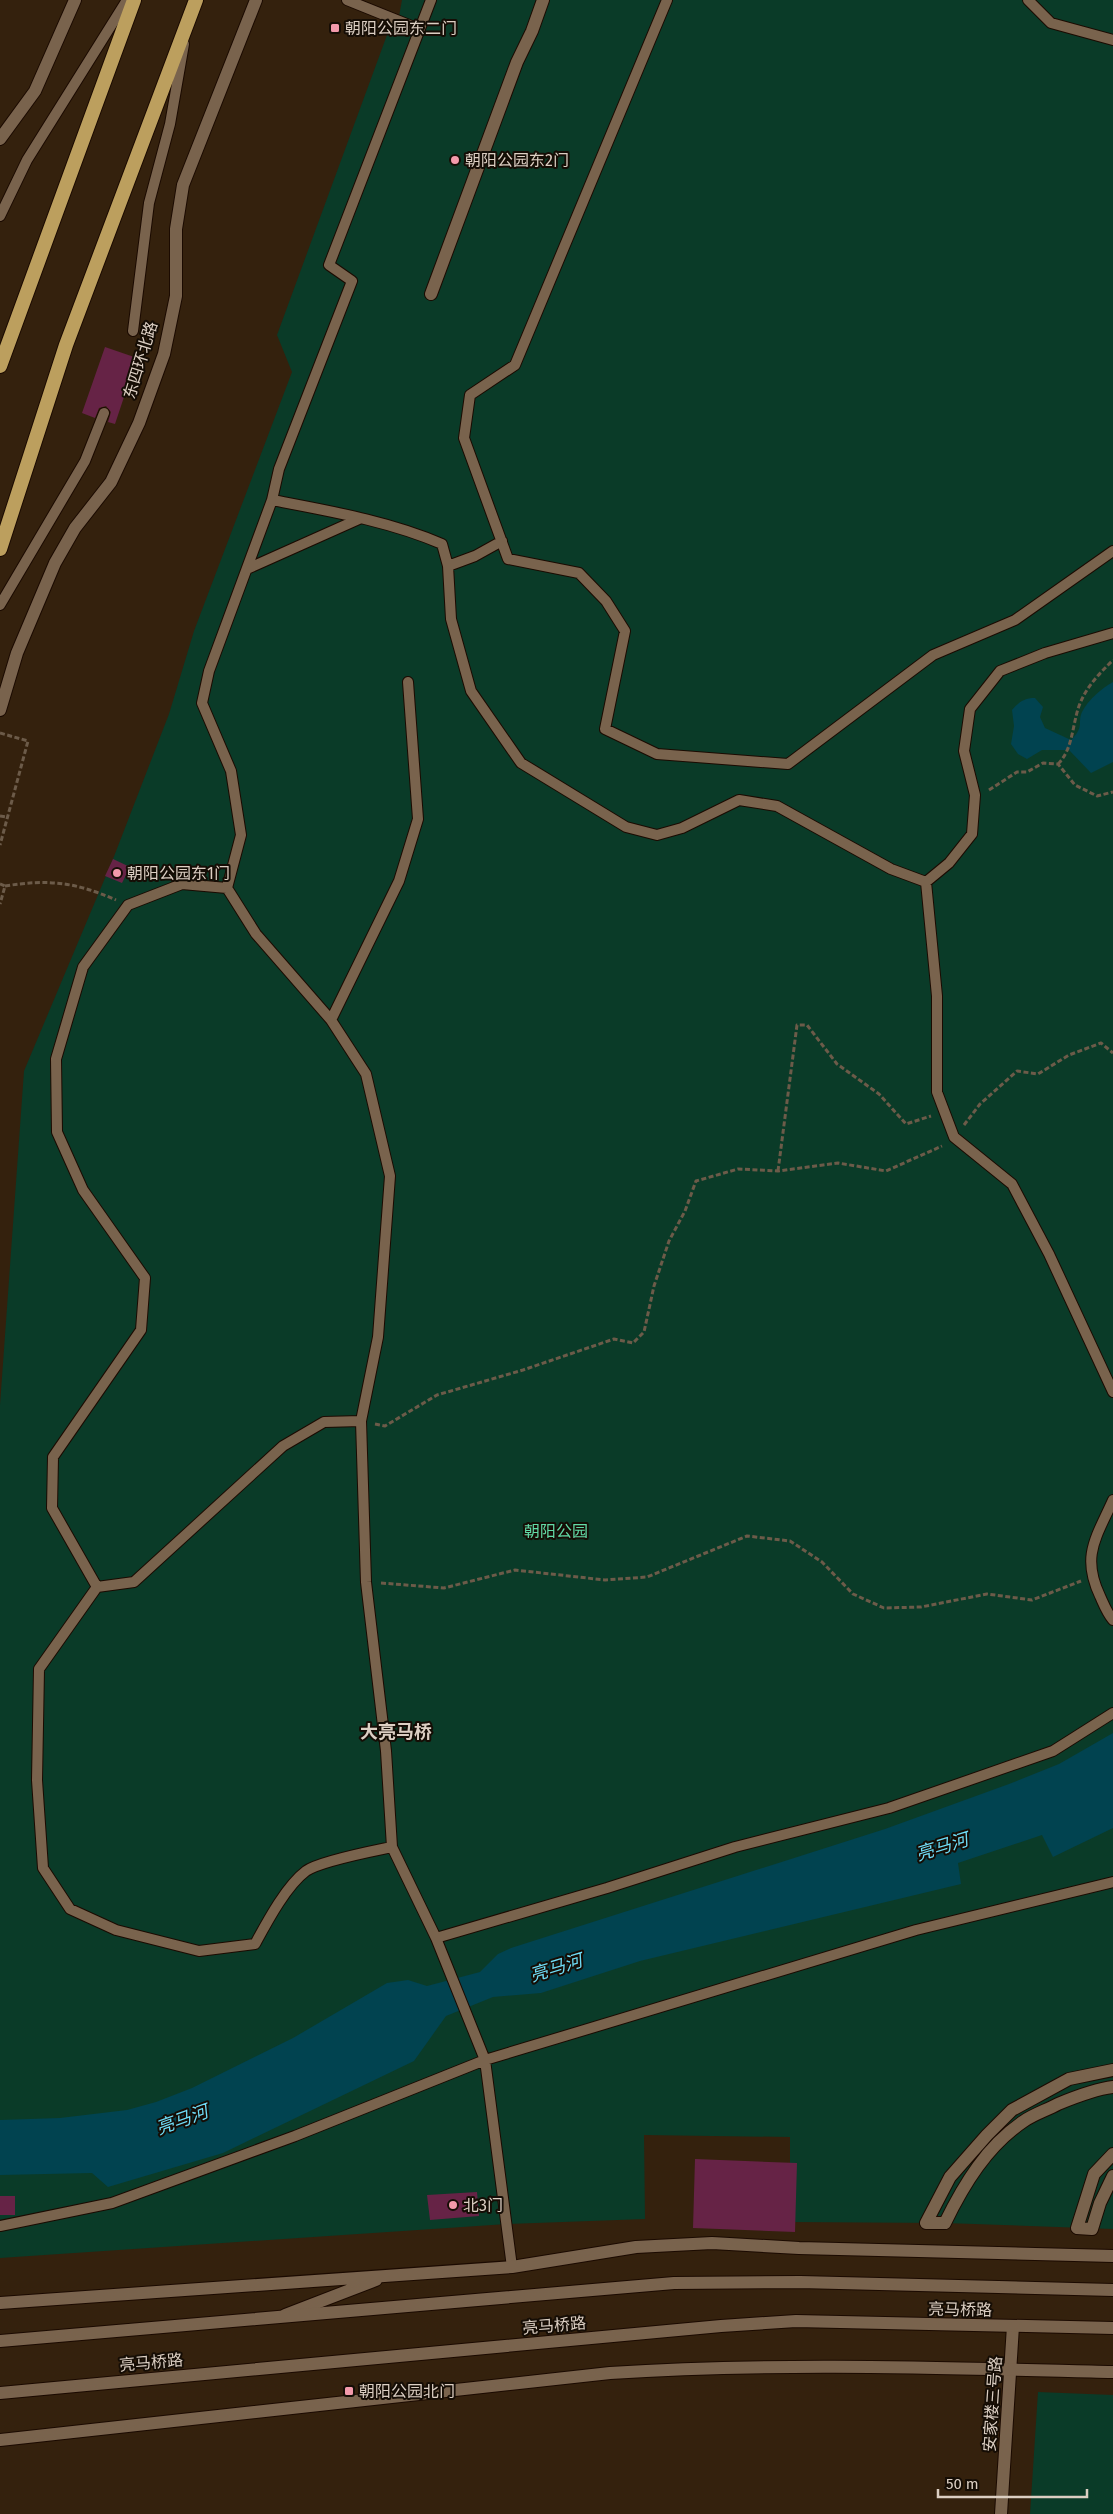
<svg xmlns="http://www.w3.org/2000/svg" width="1113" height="2514" viewBox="0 0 1113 2514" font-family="'Fira Sans','Noto Sans SC',sans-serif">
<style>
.green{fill:#0a3b28}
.water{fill:#014350}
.building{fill:#662346}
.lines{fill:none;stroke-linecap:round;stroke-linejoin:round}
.service-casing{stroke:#1b0a00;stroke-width:12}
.pedestrian-casing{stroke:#1b0a00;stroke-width:14}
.minor-casing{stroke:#1b0a00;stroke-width:14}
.tertiary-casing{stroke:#1b0a00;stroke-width:14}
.secondary-casing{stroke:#1b0a00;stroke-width:14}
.trunk-casing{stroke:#1b0a00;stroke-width:16}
.path{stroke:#6c5b49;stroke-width:3;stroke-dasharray:5 2.5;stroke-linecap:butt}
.service{stroke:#79634d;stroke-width:10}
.pedestrian{stroke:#79634d;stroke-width:12}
.minor{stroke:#79634d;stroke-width:12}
.tertiary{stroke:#79634d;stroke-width:12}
.secondary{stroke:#79634d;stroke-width:12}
.trunk{stroke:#bc9f5e;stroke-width:14}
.poi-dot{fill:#f39aab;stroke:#150d05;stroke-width:2}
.labels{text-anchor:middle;stroke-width:4;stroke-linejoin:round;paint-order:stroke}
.poi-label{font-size:16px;fill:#dccfc3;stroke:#150d05;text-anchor:start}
.street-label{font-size:16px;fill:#dccfc3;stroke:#150d05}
.park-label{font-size:16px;fill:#62dba7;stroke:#150d05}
.neighbourhood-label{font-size:18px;font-weight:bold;fill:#dccfc3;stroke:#150d05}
.water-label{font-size:18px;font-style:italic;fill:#6fddf7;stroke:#150d05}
</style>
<rect width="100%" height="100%" fill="#34210d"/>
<path class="green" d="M402 0H1113V2229L945 2223 790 2222V2137L644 2135 645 2219 507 2224 0 2258V1405L24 1071 113 859 169 714 194 631 292 372 277 335 387 35 398 22Z
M1038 2392 1113 2395V2514H1030Z"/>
<path class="water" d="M1113 682V762L1091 773 1069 750H1042L1027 759 1018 754 1011 744 1014 726 1012 710C1019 702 1024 698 1035 698L1043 707 1040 717 1045 728 1071 740C1085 726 1077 723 1082 712 1088 700 1102 688 1113 682Z
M1113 1733V1828L1053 1857 1042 1835 958 1863 961 1884 640 1961 541 1993 493 1997 446 2016 414 2061 223 2153 108 2187 92 2173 0 2175V2120L60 2118 127 2110 156 2102 192 2088 293 2038 387 1983 408 1980 427 1986 480 1972 498 1954 511 1948 885 1829 1009 1784 1059 1764Z"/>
<path class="building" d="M105 347 137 358 115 424 108 422 111 412 106 406 99 408 95 418 82 413Z
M113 859 130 867 122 883 105 876Z
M695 2159 797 2163 795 2232 693 2228Z
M477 2192 479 2216 430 2220 427 2195Z
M0 2196H15V2215H0Z"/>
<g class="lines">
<defs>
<path id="service" d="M347 0 419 29
M431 0 329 265 352 281 279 469 272 500 209 671 202 703 231 771 241 835 227 888 256 934 331 1020 366 1074 390 1176 378 1337 361 1421 366 1582 386 1751 392 1847 436 1938 485 2060 512 2267
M667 0 515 365 470 395 464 438 508 559 579 573 606 601 625 631 605 729 657 754 788 764 933 655 1015 620 1113 551
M1028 0 1051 23 1113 40
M0 216 27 160 127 0
M133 331 149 203 170 124 184 44
M272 500C329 511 389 521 442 544L448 566 451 619 471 691 521 763 626 827 657 835 682 828 739 800 777 806 891 869 926 882 937 996V1092L954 1137 1012 1184 1049 1254 1113 1392
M448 566 475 556 502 541
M247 569 359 519
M0 605 85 461 104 413
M926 882 949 863 972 834 975 795 964 751 970 709 1000 671 1045 653 1113 633
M227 888 182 884 128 905 83 967 56 1059 57 1132 83 1190 145 1278 141 1330 53 1457 52 1508 97 1587 39 1669 37 1780 43 1868 70 1909 116 1930 199 1951 255 1944C267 1922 286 1886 306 1871 320 1861 373 1851 392 1847
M331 1020 399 881 418 819 408 682
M1113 1500C1096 1538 1081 1556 1100 1596 1104 1605 1107 1613 1113 1620
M97 1587 134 1582 283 1446 324 1422 361 1421
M436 1938 607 1888 735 1847 889 1808 1053 1751 1113 1713
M0 2226 112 2203 295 2136 485 2060 916 1930 1113 1882"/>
<path id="pedestrian" d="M1113 2070 1069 2079 1012 2110 987 2135 950 2177 926 2223H945C964 2184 987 2146 1024 2121 1034 2114 1047 2110 1058 2104 1075 2097 1095 2089 1113 2087
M1113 2154 1094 2174 1077 2228 1092 2229 1100 2203 1113 2176"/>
<path id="minor" d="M431 294 517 62 532 31 543 0
M1001 2514 1013 2326"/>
<path id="tertiary" d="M0 139 35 91 75 0
M0 710 17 653 55 563 75 528 111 482 139 423 164 354 176 296V229L183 185 256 0
M0 2303 512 2267 636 2247 712 2243 799 2248 1113 2256
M285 2315 376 2280
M0 2440 610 2373C777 2362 945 2368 1113 2372"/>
<path id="secondary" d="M0 2341 674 2283 800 2282 1113 2290
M0 2393 721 2326 796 2321 1113 2328"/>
<path id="trunk" d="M0 366 134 0
M0 549 66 345 196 0"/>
</defs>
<use href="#service" class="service-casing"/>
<use href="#pedestrian" class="pedestrian-casing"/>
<use href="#minor" class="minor-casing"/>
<use href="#tertiary" class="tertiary-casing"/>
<use href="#secondary" class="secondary-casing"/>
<use href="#trunk" class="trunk-casing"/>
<path class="path" d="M0 733 28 741 0 845
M1058 764C1073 749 1072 726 1079 706 1086 687 1099 674 1113 660
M989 790 1017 772H1027L1043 763 1058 764 1075 785 1097 796 1113 792
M0 816 7 817
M0 884 5 886 0 904
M5 886C49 879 75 882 116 900
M964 1125 980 1104 1017 1071 1038 1074 1069 1055 1101 1043 1113 1053
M778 1171 797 1025H807L837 1064 879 1094 906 1124 931 1116
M375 1424 385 1426 437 1395 523 1370 614 1339 633 1343 644 1332 654 1286 669 1241 685 1211 696 1181 738 1169 778 1171 838 1163 886 1171 942 1146
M381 1583 444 1588 515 1570 605 1580 647 1577 747 1536 790 1541 822 1562 853 1594 884 1608 921 1607 987 1594 1032 1600 1081 1581"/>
<use href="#service" class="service"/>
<use href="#pedestrian" class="pedestrian"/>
<use href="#minor" class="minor"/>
<use href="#tertiary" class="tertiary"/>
<use href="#secondary" class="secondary"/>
<use href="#trunk" class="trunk"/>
</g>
<g class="poi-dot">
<rect x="330" y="23" width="10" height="10" rx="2.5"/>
<circle cx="455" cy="160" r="5"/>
<circle cx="117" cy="873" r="5"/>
<circle cx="453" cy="2205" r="5"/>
<rect x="344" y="2386" width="10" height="10" rx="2.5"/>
</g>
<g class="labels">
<g class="poi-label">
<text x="345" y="34">朝阳公园东二门</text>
<text x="465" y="166">朝阳公园东2门</text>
<text x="127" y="879">朝阳公园东1门</text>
<text x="463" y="2211">北3门</text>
<text x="359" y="2397">朝阳公园北门</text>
</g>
<g class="street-label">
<text transform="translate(140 360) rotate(-73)" y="6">东四环北路</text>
<text transform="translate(960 2309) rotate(1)" y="6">亮马桥路</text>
<text transform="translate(554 2325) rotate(-5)" y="6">亮马桥路</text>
<text transform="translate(151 2362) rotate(-5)" y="6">亮马桥路</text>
<text transform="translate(992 2404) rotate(-86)" y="6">安家楼三号路</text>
</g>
<g class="park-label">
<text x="556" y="1537">朝阳公园</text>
</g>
<g class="neighbourhood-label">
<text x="396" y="1738">大亮马桥</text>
</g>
<g class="water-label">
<text transform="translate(942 1847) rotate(-17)" y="6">亮马河</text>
<text transform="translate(556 1968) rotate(-17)" y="6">亮马河</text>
<text transform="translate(182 2120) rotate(-20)" y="6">亮马河</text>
</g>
</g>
<path d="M938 2489v8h149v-8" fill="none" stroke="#dccfc3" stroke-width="2.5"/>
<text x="946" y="2489" font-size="15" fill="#dccfc3" stroke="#150d05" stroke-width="4" paint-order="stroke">50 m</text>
</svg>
